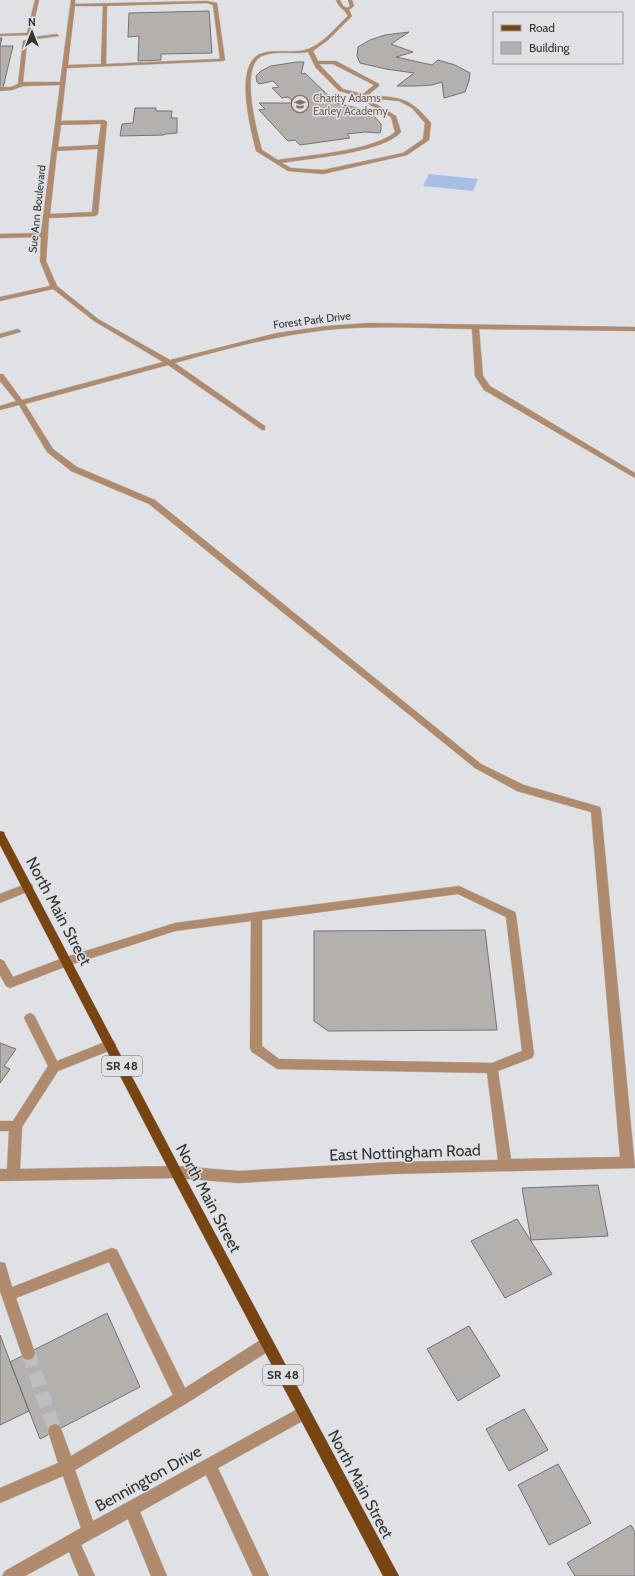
<svg xmlns="http://www.w3.org/2000/svg" width="635" height="1576" viewBox="0 0 635 1576" font-family="Cabin,sans-serif">
<style>
.green{fill:#a6bee6}
.building{fill:#b3b0ae;stroke:#757270}
.lines{fill:none;stroke-linecap:round;stroke-linejoin:round}
.minor-tunnel{stroke:#bdbec1;stroke-width:14;stroke-dasharray:14 7;stroke-linecap:butt}
.minor-casing{stroke:#bdbec1;stroke-width:1}
.major-casing{stroke:#bdbec1;stroke-width:1}
.minor{fill:#af8a6c;fill-rule:evenodd}
.major{fill:#774412;fill-rule:evenodd}
.labels{text-anchor:middle;stroke-width:3;stroke-linejoin:round;paint-order:stroke}
.far-education-label{font-size:11px;fill:#785e54;stroke:#dfe1e4;text-anchor:start}
.far-street-label{font-size:11px;fill:#333435;stroke:#dfe1e4}
.shield{fill:#dfe1e4;stroke:#67686a;stroke-width:1}
.shield-label{font-size:12px;font-weight:bold;fill:#333435}
.near-street-label{font-size:16px;fill:#333435;stroke:#dfe1e4}
</style>
<rect width="100%" height="100%" fill="#dfe1e4"/>
<path class="green" d="M429 174 478 179 473 191 423 186Z"/>
<path class="building" d="M209 11 212 53 161 54V60L138 61 139 36 128 37 129 13Z
M409 32 391 44 413 52 396 57 432 65 438 60 455 65 470 73 469 81 465 92 444 98 442 82 432 85 416 86H397L414 73 386 69 360 63 357 56 358 47 370 40 385 35Z
M0 38H2L0 46H13L3 88H0Z
M297 62H304L301 74 305 73 336 103 361 109 374 116 381 124V130L380 133 365 132 347 134 350 138 300 145 295 140 288 141 259 110 265 109 259 103H295L288 97 282 98 272 88 279 87 273 81 259 84 257 82 256 76 261 71 271 66Z
M135 108H156V111H172L171 118H177V133L165 134 164 135 120 136 122 124 133 123Z
M485 930 497 1030 328 1031 314 1021V931Z
M0 1043 16 1049 4 1066 10 1069 0 1083Z
M598 1185 608 1236 531 1240 522 1188Z
M517 1219 552 1274 505 1298 471 1241Z
M107 1313 140 1387 40 1439 10 1362Z
M469 1326 500 1376 458 1401 427 1349Z
M0 1335 29 1411 0 1425Z
M524 1409 548 1450 509 1471 486 1429Z
M558 1464 591 1523 549 1545 518 1485Z
M631 1525 635 1532V1576H575L567 1563Z"/>
<g class="lines">
<path class="minor-tunnel" d="M28 1353 55 1431"/>
<defs>
<path id="minor" d="M35 0H39L31 35 0 36V34L27 33Z
M71 0H75V4L207 1 217 3 225 60 223 61 67 68 61 121 104 120 107 122 98 214 95 216 49 218 46 261 57 286 98 319 170 360 277 333 327 326 369 323 635 327V331L479 329 483 376 490 386 635 473V478L484 390 475 376 472 329C423 328 374 325 326 330 274 336 225 349 175 363L265 426V430H262L168 365 25 404 53 449 77 467 155 500 481 764 524 785 600 807 601 810 635 1168 392 1174 239 1183 176 1178 0 1181V1169H7L9 1131H0V1121H13L48 1066 24 1018 26 1015 30 1013 34 1015 57 1061 110 1040 114 1041 116 1045 114 1049 58 1071 22 1127 20 1169 176 1166 239 1171 392 1162 498 1160 487 1073 277 1069 252 1052 250 1048 251 921 175 931 70 965 10 988 6 986 0 975V959L4 961 13 977 63 958 175 923 257 912 459 886 515 912 516 915 534 1054 532 1058 498 1071 511 1159 620 1157 591 812 517 791 475 768 149 504 71 471 47 452 19 405 0 410V406L16 401 0 381V374H3L22 400 163 362 94 321 53 289 0 301V297L50 286 40 261 41 237 0 238V234L41 233 60 85 23 86 12 90 0 91V87H11L18 84 23 41 34 37 57 34 59 36 35 39 27 43 23 82H60ZM207 3 213 5 220 59 106 64 107 6ZM75 6H103L101 64 68 65ZM101 124 98 145 58 147 61 125ZM98 149 92 212 50 214 57 151ZM458 894 506 917 522 1051 492 1063 279 1059 262 1046V920Z
M336 0H340L343 6 347 8 350 6 348 0H352L354 6 349 10 352 16 328 40 313 51 318 61H336L379 84V86L368 95C400 98 409 96 431 123L429 140 407 155 323 174 288 171 256 151C251 129 232 61 263 53 277 49 296 54 308 49 323 44 336 27 348 16 344 8 340 10 336 0ZM308 52 316 68 339 91 362 97 370 105 391 117 395 132C373 151 308 155 278 160L262 150C257 132 239 66 262 56 277 50 293 55 308 52ZM319 64H333L374 85 363 94 343 89ZM369 98 399 101 412 108 425 123 423 139 403 153 323 170 291 168 282 163C311 158 382 153 401 132L396 116 374 103Z
M18 329 21 331 20 332 0 338V334Z
M28 883 32 884 33 887 32 890 0 903V894Z
M112 1248 117 1250 185 1388 262 1339 267 1337 272 1339 274 1344 272 1349 187 1403 75 1470 93 1521 303 1406 308 1408 310 1413 308 1418 218 1468 269 1576H253L206 1475 140 1512 167 1576H151L128 1519 81 1545 95 1576H79L69 1552 25 1576H2L5 1571 81 1528 63 1476 0 1503V1488L58 1463 48 1431 50 1426 55 1424 60 1426 71 1456 173 1395 109 1262 16 1298 35 1353 33 1358 28 1360 23 1358 0 1291V1262L5 1263 12 1287Z"/>
<path id="major" d="M0 831 4 832 5 835 180 1168 399 1576H383L172 1176 0 845Z"/>
</defs>
<use href="#minor" class="minor-casing"/>
<use href="#major" class="major-casing"/>
<use href="#minor" class="minor"/>
<use href="#major" class="major"/>
</g>
<defs>
<symbol id="school-ring" viewBox="-11 -11 22 22"><circle r="9.5" fill="#dfe1e4" stroke="#8d6e63" stroke-width="1.5"/><path d="M0-5L7-2L0 1L-7-2ZM-4 1L0 2.5L4 1V4Q0 6-4 4Z" fill="#8d6e63"/></symbol>
</defs>
<g fill-rule="evenodd">
<use href="#school-ring" x="290" y="94" width="20" height="20"/>
</g>
<g class="labels">
<g class="far-education-label">
<text x="313" y="102">Charity Adams<tspan x="313" dy="13">Earley Academy</tspan></text>
</g>
<g class="far-street-label">
<text transform="translate(37 209) rotate(-84)" y="4">Sue Ann Boulevard</text>
<text transform="translate(312 320) rotate(-7)" y="4">Forest Park Drive</text>
</g>
<g class="shield">
<rect x="102" y="1056" width="40" height="20" rx="3"/>
<rect x="263" y="1365" width="40" height="20" rx="3"/>
</g>
<g class="shield-label">
<text x="122" y="1070">SR 48</text>
<text x="283" y="1379">SR 48</text>
</g>
<g class="near-street-label">
<text transform="translate(59 911) rotate(62)" y="6">North Main Street</text>
<text transform="translate(405 1152) rotate(-2)" y="6">East Nottingham Road</text>
<text transform="translate(209 1198) rotate(62)" y="6">North Main Street</text>
<text transform="translate(148 1478) rotate(-29)" y="6">Bennington Drive</text>
<text transform="translate(361 1484) rotate(62)" y="6">North Main Street</text>
</g>
</g>
<rect x="493" y="12" width="130" height="52" fill="#dfe1e4" stroke="#9a9c9e"/>
<rect x="501" y="25" width="20" height="6" fill="#774412" stroke="#9a9c9e"/>
<text x="529" y="32" font-size="12" fill="#333435">Road</text>
<rect x="501" y="42" width="20" height="12" fill="#b3b0ae" stroke="#9a9c9e"/>
<text x="529" y="52" font-size="12" fill="#333435">Building</text>
<g transform="translate(32 32)" stroke="#dfe1e4" stroke-width="3" paint-order="stroke">
<path d="M0-3L7 15L0 10L-7 15Z" fill="#333435"/>
<text y="-6" font-size="11" font-weight="bold" text-anchor="middle" fill="#333435">N</text>
</g>
</svg>
